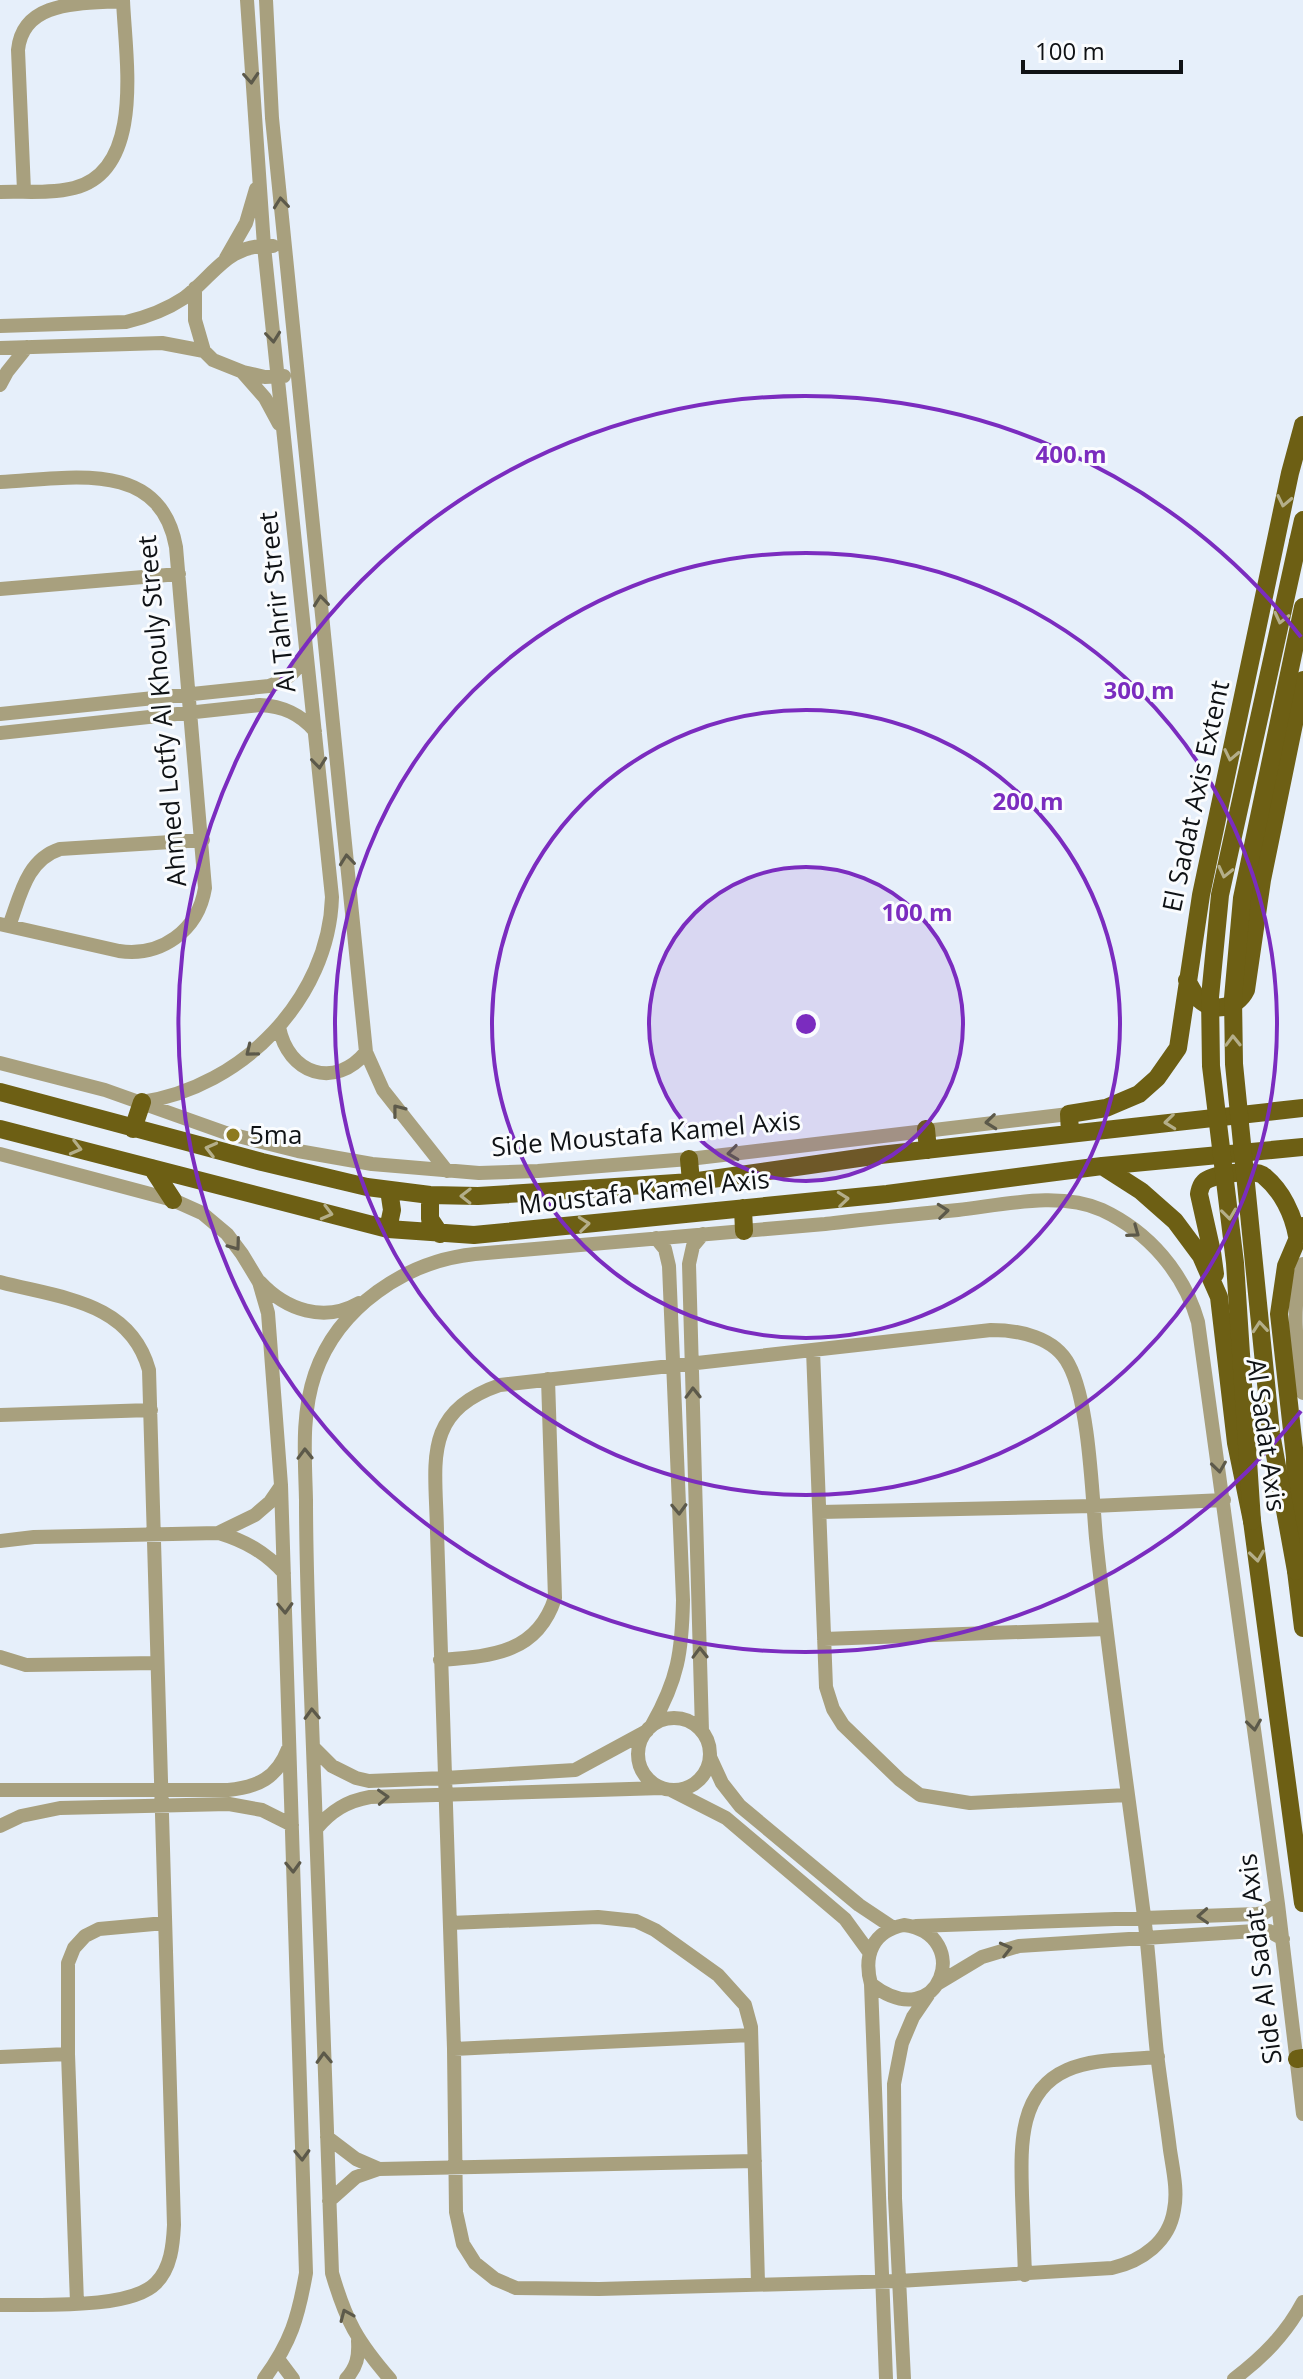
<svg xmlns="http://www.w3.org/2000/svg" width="1303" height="2379" viewBox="0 0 1303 2379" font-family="'Open Sans',sans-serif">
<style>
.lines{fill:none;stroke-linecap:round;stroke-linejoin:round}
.minor{stroke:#a8a07e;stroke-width:14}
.major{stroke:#6d5f14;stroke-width:18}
.major-bridge{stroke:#6d5f14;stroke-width:18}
.oneway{stroke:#5c594a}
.oneway2{stroke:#b4ae89}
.ring{fill:none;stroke:#7b2cbf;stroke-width:4}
.poi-dot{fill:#8d7b21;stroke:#fafcfe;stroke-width:3}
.labels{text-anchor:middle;stroke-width:6;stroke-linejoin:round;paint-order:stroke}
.street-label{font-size:26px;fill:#0f1215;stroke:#fafcfe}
.poi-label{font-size:26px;fill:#0f1215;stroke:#fafcfe;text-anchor:start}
.centre{fill:#7b2cbf;stroke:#fafcfe;stroke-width:4}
.ring-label{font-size:24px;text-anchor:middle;font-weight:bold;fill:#7b2cbf;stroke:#fafcfe;stroke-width:6;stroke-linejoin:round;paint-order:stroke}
</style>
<rect width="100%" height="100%" fill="#e6effa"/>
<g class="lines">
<path class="minor" d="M266 0 272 118 366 1052 383 1090 447 1171
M24 191 18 50C23 0 80 4 123 1
M0 192C24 191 51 194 74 188 146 170 125 55 123 0
M226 258 246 223 256 189
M195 288V320L204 351
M0 326 126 322C147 317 166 310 184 298 215 275 227 243 273 246
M0 348 162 343 204 351 213 360 243 372 265 377 284 376
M243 373 265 398 279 424
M0 385 7 372 27 347
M0 482C67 479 160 457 176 547L205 888C198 931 161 957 119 951L0 924
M0 589 179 574
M0 714 269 686C288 680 299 670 306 652
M0 733 260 705C283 706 300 714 315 731
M9 926C20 897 26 860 60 849L203 840
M279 1027C288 1074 335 1090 366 1052
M0 1063 105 1090 226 1133 298 1151 372 1164 479 1173 538 1171 689 1159 1069 1114
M142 1102C242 1087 329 999 332 897L264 246 247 0
M0 1154 173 1200 202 1213 227 1234 242 1254 259 1282 268 1313 281 1485 306 2273C298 2318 291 2342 264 2379
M1303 1264C1290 1307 1297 1350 1303 1393
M0 1282C60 1298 130 1301 149 1370L174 2225C173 2245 171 2268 156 2283 130 2310 38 2304 0 2305
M260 1282C286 1310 324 1323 359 1303
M991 1330C1019 1330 1055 1337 1069 1365 1089 1402 1092 1493 1096 1538 1109 1664 1128 1790 1144 1916 1150 1962 1152 2008 1157 2054 1161 2086 1166 2118 1170 2150 1173 2170 1178 2191 1174 2210 1169 2242 1142 2261 1112 2268L899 2281 599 2289 516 2288 495 2279 475 2263 463 2244 456 2212 454 2049 437 1532C436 1463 421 1412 500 1385Z
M813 1350 826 1687 833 1709 843 1725 900 1780 920 1795 970 1803 1127 1795
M0 1415 151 1410
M820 1512 1093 1506 1224 1500
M219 1533C245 1541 265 1552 284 1573
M0 1541 34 1537 218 1533 255 1515 270 1502 281 1486
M824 1639 1106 1629
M0 1657 26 1665 157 1663
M440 1660C491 1656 537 1654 555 1598L548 1379
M638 1754a36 36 0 1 1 72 0a36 36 0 1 1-72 0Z
M652 1725C678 1679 682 1652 683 1600L669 1266 665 1249 656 1238
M702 1731 689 1264 693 1246 703 1234
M313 1747 332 1766 356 1778 369 1781 445 1778 575 1770 647 1731
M710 1757 722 1783 740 1806 859 1905 892 1927
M0 1790H228C258 1787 277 1778 288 1749
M671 1790 726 1818 845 1919 869 1952
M0 1826 21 1816 60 1808 229 1804 262 1810 292 1825
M316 1829C331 1811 347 1801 370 1797L662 1788
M450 1923 598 1917 636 1921 655 1930 718 1975 745 2005 751 2027 758 2283
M904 1925C974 1934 941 2038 871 1984 863 1955 873 1931 904 1925Z
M916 1926 1257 1914 1264 1913 1278 1904
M871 1984 886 2379
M937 1984 982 1957 1019 1946 1255 1931H1269L1283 1939
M454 2049 751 2035
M0 2057 68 2054
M327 2137 356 2159 379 2169
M329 2201 356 2177 379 2169 755 2161
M1025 2275C1024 2248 1023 2221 1022 2195 1021 2150 1017 2092 1067 2070 1094 2058 1128 2060 1158 2057
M77 2303 68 2054V1963L74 1948 85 1936 99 1929 165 1923
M278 2359 293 2379
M346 2379C357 2367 359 2356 358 2341
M390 2379C357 2341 346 2321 332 2273 325 2072 318 1870 310 1669 308 1613 306 1556 306 1500 305 1457 301 1415 315 1374 338 1307 406 1261 475 1254 592 1243 709 1235 825 1224 870 1219 914 1214 958 1210 1003 1205 1059 1191 1102 1210 1149 1232 1184 1273 1198 1322L1278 1904 1303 2114
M904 2379 895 2198 894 2084 902 2043 913 2017 928 1995
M1234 2379C1263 2357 1286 2334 1303 2302"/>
<path class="major" d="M1298 542 1303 520
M1187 980C1190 986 1193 992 1197 997 1211 1014 1237 1009 1246 990L1262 880 1303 680
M0 1092 262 1162 367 1187 430 1195 478 1196 691 1182 880 1155 1303 1108
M0 1129 388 1229 474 1235 887 1194 1102 1166 1303 1147
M133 1129 142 1102
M926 1129 928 1150
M1070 1133 1069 1114 1106 1108 1139 1094 1157 1078 1178 1048 1201 895 1290 473 1303 425
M689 1159 691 1182
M1102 1166 1141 1191 1175 1221 1201 1256 1219 1297 1236 1443 1252 1521 1303 1903
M152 1168 173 1200
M430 1195V1219L440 1234
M743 1208 744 1231
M1303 1226 1286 1266 1279 1314 1295 1457 1296 1571 1303 1628
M388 1229 392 1210 389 1190
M1215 1274 1212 1252 1199 1194C1200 1189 1200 1186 1204 1182 1212 1174 1256 1168 1264 1176 1282 1191 1293 1214 1297 1236
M1297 2059 1303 2058"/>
<path class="major-bridge" d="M1252 1521 1235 1263 1211 1066 1210 997 1220 895 1298 542
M1296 1571 1271 1433 1234 1064 1233 998 1242 898 1303 607"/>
</g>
<defs><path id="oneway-chevron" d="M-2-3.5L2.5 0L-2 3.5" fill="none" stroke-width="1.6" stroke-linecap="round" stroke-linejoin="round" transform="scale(2)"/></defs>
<g class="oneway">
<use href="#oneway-chevron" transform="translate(251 78) rotate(86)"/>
<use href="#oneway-chevron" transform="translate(281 203) rotate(-96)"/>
<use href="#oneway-chevron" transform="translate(273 337) rotate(84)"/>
<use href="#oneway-chevron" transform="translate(321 601) rotate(-96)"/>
<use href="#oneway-chevron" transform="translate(319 763) rotate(84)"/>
<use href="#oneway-chevron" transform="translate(347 860) rotate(-96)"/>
<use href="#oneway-chevron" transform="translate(251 1051) rotate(141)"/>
<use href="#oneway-chevron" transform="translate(398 1110) rotate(-128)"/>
<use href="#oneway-chevron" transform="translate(991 1122) rotate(174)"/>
<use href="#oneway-chevron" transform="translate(733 1153) rotate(173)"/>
<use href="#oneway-chevron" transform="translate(943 1211) rotate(-6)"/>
<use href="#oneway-chevron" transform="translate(1134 1232) rotate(36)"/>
<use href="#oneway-chevron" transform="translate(235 1245) rotate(54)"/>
<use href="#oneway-chevron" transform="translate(693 1393) rotate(-91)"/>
<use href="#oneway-chevron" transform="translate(305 1454) rotate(-91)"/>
<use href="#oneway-chevron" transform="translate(1219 1467) rotate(82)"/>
<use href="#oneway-chevron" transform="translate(679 1509) rotate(88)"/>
<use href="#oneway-chevron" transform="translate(285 1608) rotate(88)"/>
<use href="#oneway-chevron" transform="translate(700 1653) rotate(-91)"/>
<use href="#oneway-chevron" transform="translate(312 1714) rotate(-92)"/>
<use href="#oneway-chevron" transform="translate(1254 1725) rotate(82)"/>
<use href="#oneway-chevron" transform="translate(383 1797) rotate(-3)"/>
<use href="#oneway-chevron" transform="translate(293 1867) rotate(88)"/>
<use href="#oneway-chevron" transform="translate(1203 1916) rotate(177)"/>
<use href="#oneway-chevron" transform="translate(1006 1949) rotate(-14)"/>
<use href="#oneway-chevron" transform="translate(324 2058) rotate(-92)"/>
<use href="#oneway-chevron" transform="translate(302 2155) rotate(88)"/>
<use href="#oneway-chevron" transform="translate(346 2315) rotate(-113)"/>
</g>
<g class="oneway2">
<use href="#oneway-chevron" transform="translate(1284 501) rotate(102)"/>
<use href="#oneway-chevron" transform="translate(1281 618) rotate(103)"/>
<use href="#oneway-chevron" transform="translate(1231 755) rotate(102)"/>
<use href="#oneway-chevron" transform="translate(1225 872) rotate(103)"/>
<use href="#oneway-chevron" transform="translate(1233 1041) rotate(-91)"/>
<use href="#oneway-chevron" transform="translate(1170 1122) rotate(174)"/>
<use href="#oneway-chevron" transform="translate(76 1148) rotate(14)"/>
<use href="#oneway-chevron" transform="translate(211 1149) rotate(-166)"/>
<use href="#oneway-chevron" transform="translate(466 1196) rotate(-179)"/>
<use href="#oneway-chevron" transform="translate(843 1199) rotate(-6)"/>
<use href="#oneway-chevron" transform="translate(327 1213) rotate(15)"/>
<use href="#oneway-chevron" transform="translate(1229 1214) rotate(83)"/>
<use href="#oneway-chevron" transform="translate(584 1224) rotate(-6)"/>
<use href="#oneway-chevron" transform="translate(1260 1327) rotate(-95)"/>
<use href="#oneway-chevron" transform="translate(1257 1556) rotate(82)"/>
</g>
<circle cx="806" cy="1024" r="157" fill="#7b2cbf" fill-opacity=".12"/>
<g class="ring">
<circle cx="806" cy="1024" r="157"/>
<circle cx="806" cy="1024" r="314"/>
<circle cx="806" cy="1024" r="471"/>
<path d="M1301 1411A628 628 0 1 1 1301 637"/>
</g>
<circle class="poi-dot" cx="233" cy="1135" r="8"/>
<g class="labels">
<g class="street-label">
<text transform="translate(277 602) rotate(-96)" y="9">Al Tahrir Street</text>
<text transform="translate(162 711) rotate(-95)" y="9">Ahmed Lotfy Al Khouly Street</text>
<text transform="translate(1196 796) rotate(-78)" y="9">El Sadat Axis Extent</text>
<text transform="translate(646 1134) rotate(-5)" y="9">Side Moustafa Kamel Axis</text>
<text transform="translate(644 1192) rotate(-6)" y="9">Moustafa Kamel Axis</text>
<text transform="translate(1266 1435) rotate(82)" y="9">Al Sadat Axis</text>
<text transform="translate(1260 1959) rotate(-97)" y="9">Side Al Sadat Axis</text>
</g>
<g class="poi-label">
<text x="249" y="1144">5ma</text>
</g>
</g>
<circle cx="806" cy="1024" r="12" class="centre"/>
<g class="ring-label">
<text x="1071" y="463">400 m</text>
<text x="1139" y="699">300 m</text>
<text x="1028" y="810">200 m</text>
<text x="917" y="921">100 m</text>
</g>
<path d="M1023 60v12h158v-12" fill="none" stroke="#0f1215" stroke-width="4"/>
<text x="1035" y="60" font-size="24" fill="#0f1215" stroke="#fafcfe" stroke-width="6" paint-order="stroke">100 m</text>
</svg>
